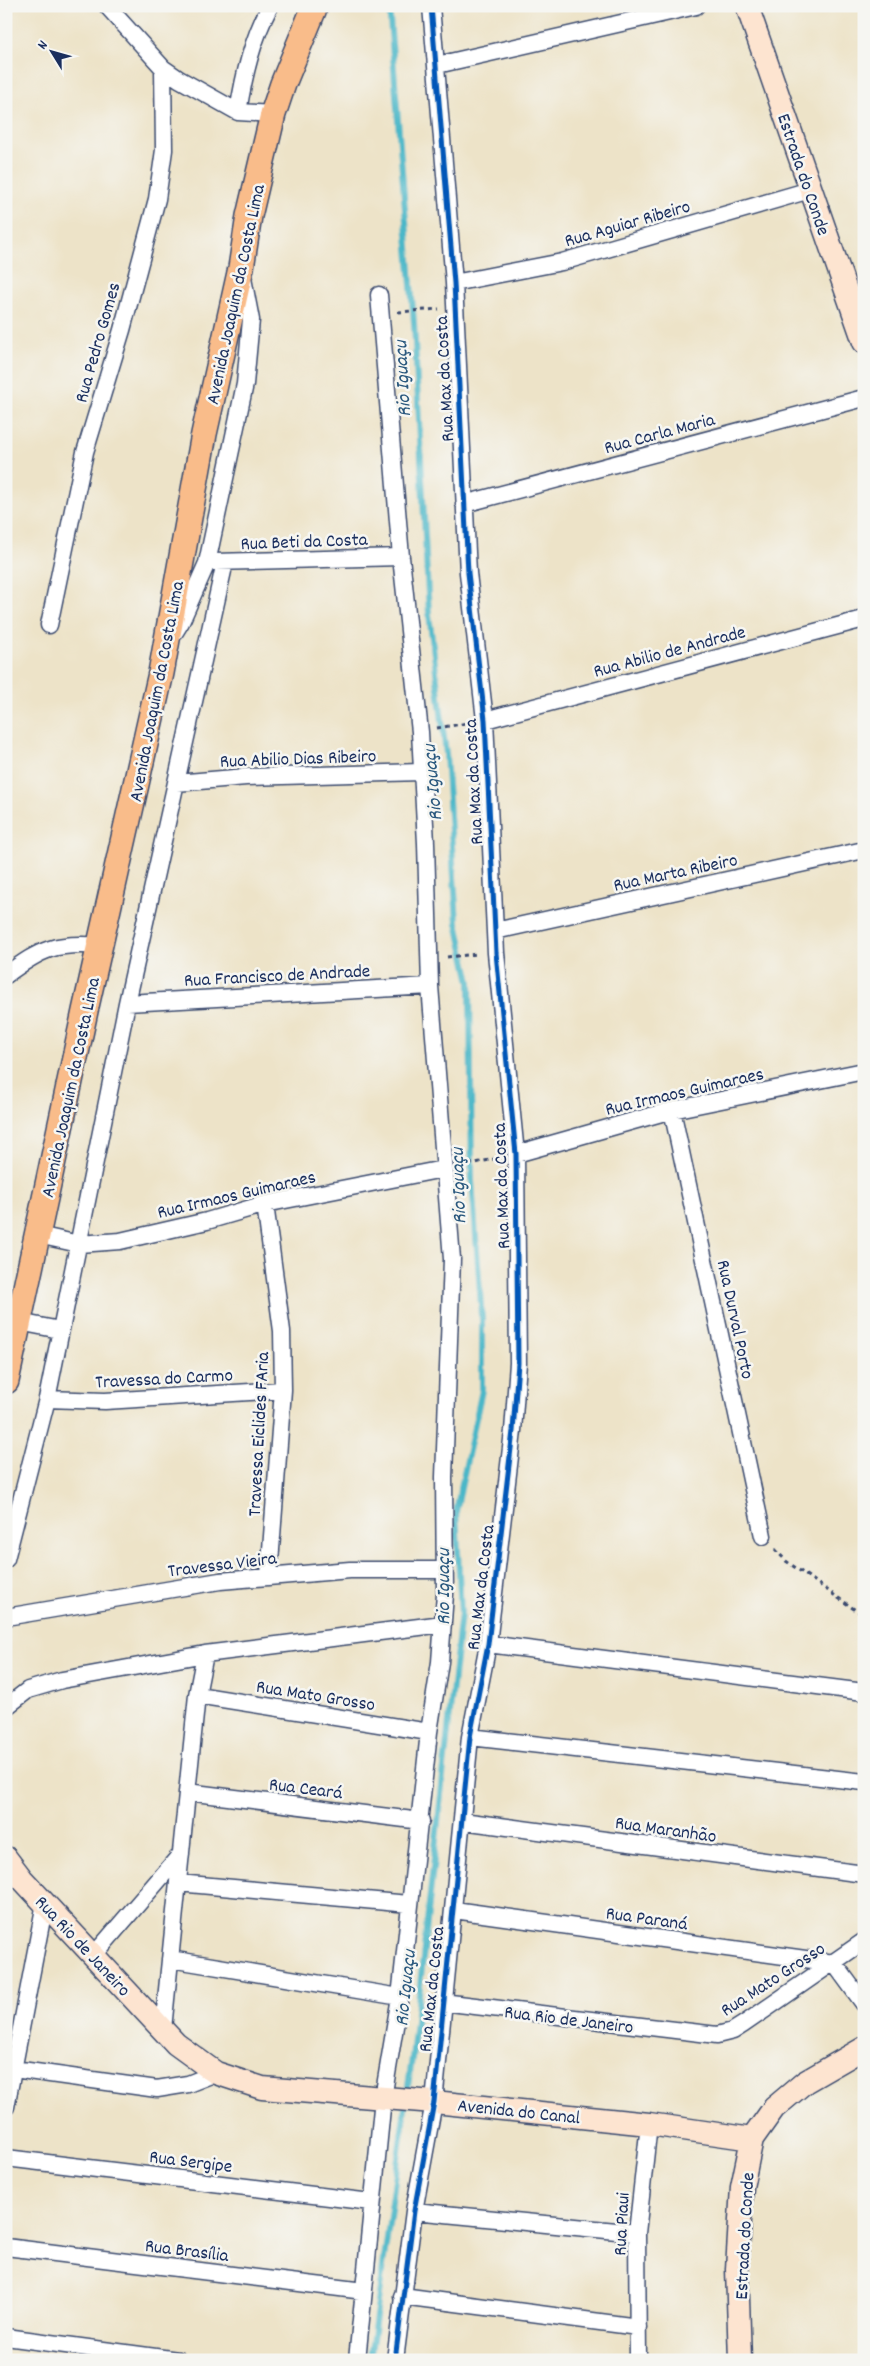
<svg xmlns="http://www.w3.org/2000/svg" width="870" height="2366" viewBox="0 0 870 2366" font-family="Dekko,sans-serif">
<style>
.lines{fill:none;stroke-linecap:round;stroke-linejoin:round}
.stream{stroke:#4cb7c8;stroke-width:6}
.street-casing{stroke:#3a4a6e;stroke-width:19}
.secondary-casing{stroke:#3a4a6e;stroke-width:25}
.primary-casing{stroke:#3a4a6e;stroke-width:28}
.path{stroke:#3a4a6e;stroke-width:3;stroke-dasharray:4 4;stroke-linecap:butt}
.street{stroke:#fff;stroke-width:16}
.secondary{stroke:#fde4d0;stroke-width:22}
.primary{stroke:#f9bc8a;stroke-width:25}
.cycleway-casing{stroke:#f6f6f2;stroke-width:8}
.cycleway{stroke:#0057b8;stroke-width:5}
.labels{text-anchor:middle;stroke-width:5;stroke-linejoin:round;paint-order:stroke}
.street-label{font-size:19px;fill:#1b2f5e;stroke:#f6f6f2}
.water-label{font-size:20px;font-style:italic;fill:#2a587e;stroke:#f6f6f2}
</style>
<rect width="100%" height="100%" fill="#f6f6f2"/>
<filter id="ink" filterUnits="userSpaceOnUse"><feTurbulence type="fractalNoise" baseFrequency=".02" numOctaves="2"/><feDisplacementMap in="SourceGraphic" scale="10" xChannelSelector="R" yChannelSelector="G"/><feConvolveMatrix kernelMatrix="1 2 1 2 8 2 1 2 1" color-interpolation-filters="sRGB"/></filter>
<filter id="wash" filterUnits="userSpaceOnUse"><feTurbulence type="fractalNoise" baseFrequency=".0096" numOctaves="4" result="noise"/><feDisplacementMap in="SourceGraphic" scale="20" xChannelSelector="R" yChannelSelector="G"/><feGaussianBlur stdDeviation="1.12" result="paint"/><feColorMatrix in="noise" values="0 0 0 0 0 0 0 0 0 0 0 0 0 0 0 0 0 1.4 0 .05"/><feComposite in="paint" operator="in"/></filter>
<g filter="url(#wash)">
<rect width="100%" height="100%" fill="#ede3c8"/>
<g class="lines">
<path class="stream" d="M370 2360 412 2058 461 1613 456 1511 482 1390V1320L472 1181 470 982 457 923 446 754 429 614 414 323 389 6"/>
</g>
</g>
<g filter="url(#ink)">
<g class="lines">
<defs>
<path id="street" d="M107 6 163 68 179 79 238 112 273 114
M437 65 696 6
M238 112C244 75 252 40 270 6
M454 283 562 262 810 190
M464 504 864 398
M215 562 401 557
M49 625 85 452 122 330 157 199 164 150 163 68
M173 635 181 622 207 563 245 384 251 320 242 273
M485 720 864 619
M176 783 246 777 421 772
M495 931 864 850
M6 975C41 949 55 942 100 946
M127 1003 430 986
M672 1110 763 1536
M516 1154 672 1110 864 1071
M265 1204 282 1331 283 1390 269 1576
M38 1235 79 1244 120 1241 207 1221 265 1204 443 1169
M19 1322 60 1330
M47 1399 105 1401 283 1390
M6 1559 47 1399 127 1003 225 562
M6 1617 220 1581 350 1570H444
M488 1644 864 1692
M197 1695 429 1732
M6 1707 28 1690 62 1680 205 1654 443 1624
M470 1737 864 1782
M187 1792 421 1821
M462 1821 864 1874
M178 1883 409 1904
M454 1910 834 1963 864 2004
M94 1955 181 1854
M170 1959 400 1997
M442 2002 717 2035 733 2031 744 2024 864 1941
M163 2029 197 1695 205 1654
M14 2069 157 2089 188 2084 216 2073
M6 2107 45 1903
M6 2158 371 2202
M414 2211 637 2233
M6 2247 364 2291
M402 2296 638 2327
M6 2337 178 2360
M357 2360 383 2098 400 1997 429 1732 440 1662 445 1594 444 1477 452 1259 430 986 426 843 420 732 401 557 379 295
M395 2360 414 2211 434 2102 470 1737 488 1644 513 1431 518 1363 516 1154 496 953 485 720 468 573 454 283 431 6
M638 2360 637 2233 649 2124"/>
<path id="secondary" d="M747 6 864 342
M6 1858 22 1879 176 2044 216 2073 262 2088 434 2102 649 2124 752 2139
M740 2360 737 2269 742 2187 752 2139 774 2108 805 2082 864 2048"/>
<path id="primary" d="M6 1381 85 1011 161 673 204 434 241 268 249 216 273 114 283 84 315 6"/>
</defs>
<use href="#street" class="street-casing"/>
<use href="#secondary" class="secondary-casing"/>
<use href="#primary" class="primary-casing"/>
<path class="path" d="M398 312 439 309
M437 728 468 723
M447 957 478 954
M461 1166 499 1158
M775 1549 786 1561 864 1616"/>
<use href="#street" class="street"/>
<use href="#secondary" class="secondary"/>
<use href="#primary" class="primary"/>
<defs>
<path id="cycleway" d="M395 2360 414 2211 434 2102 470 1737 488 1644 513 1431 518 1363 516 1154 496 953 485 720 468 573 454 283 431 6"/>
</defs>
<use href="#cycleway" class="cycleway-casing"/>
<use href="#cycleway" class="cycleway"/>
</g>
</g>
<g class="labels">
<g class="street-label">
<text transform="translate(805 174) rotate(71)" y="7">Estrada do Conde</text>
<text transform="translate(627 222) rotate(-16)" y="7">Rua Aguiar Ribeiro</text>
<text transform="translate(234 294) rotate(-78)" y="7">Avenida Joaquim da Costa Lima</text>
<text transform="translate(96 342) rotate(-74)" y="7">Rua Pedro Gomes</text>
<text transform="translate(443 379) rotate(-93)" y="7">Rua Max da Costa</text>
<text transform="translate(659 432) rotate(-15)" y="7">Rua Carla Maria</text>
<text transform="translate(304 540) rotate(-2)" y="7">Rua Beti da Costa</text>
<text transform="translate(669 650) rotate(-15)" y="7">Rua Abilio de Andrade</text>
<text transform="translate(155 691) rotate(-79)" y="7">Avenida Joaquim da Costa Lima</text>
<text transform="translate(298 757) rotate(-2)" y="7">Rua Abilio Dias Ribeiro</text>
<text transform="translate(472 782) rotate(-93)" y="7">Rua Max da Costa</text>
<text transform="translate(675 871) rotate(-12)" y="7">Rua Marta Ribeiro</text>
<text transform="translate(277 974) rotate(-3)" y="7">Rua Francisco de Andrade</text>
<text transform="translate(69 1087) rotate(-78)" y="7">Avenida Joaquim da Costa Lima</text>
<text transform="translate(684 1090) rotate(-13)" y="7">Rua Irmaos Guimaraes</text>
<text transform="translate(500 1186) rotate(-92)" y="7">Rua Max da Costa</text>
<text transform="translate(236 1193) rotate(-13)" y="7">Rua Irmaos Guimaraes</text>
<text transform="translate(737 1319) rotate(78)" y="7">Rua Durval Porto</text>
<text transform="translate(164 1377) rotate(-3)" y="7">Travessa do Carmo</text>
<text transform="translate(257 1434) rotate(-87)" y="7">Travessa Eiclides FAria</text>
<text transform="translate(222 1563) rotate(-7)" y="7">Travessa Vieira</text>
<text transform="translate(479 1587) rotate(-83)" y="7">Rua Max da Costa</text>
<text transform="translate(316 1694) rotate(9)" y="7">Rua Mato Grosso</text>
<text transform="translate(306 1787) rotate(7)" y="7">Rua Ceará</text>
<text transform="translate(666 1828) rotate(8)" y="7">Rua Maranhão</text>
<text transform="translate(647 1917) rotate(8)" y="7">Rua Paraná</text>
<text transform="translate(84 1945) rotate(47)" y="7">Rua Rio de Janeiro</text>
<text transform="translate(772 1978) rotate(-33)" y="7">Rua Mato Grosso</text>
<text transform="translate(430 1989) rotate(-84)" y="7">Rua Max da Costa</text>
<text transform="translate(569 2018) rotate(7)" y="7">Rua Rio de Janeiro</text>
<text transform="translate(519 2110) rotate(6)" y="7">Avenida do Canal</text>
<text transform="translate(191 2160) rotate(7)" y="7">Rua Sergipe</text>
<text transform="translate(620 2224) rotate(-87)" y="7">Rua Piaui</text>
<text transform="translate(743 2236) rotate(-87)" y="7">Estrada do Conde</text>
<text transform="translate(187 2249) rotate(7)" y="7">Rua Brasília</text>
</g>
<g class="water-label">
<text transform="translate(401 379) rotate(-93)" y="7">Rio Iguaçu</text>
<text transform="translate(431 783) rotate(-95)" y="7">Rio Iguaçu</text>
<text transform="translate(457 1186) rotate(-92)" y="7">Rio Iguaçu</text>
<text transform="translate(442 1587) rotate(-90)" y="7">Rio Iguaçu</text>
<text transform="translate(404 1988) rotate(-84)" y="7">Rio Iguaçu</text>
</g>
</g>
<rect width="870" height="2366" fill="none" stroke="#f6f6f2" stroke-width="25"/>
<g transform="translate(52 52) rotate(307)" stroke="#f6f6f2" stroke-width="4" paint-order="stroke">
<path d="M0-4L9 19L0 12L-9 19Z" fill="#1b2f5e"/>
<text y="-8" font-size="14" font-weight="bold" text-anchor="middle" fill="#1b2f5e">N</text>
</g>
</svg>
